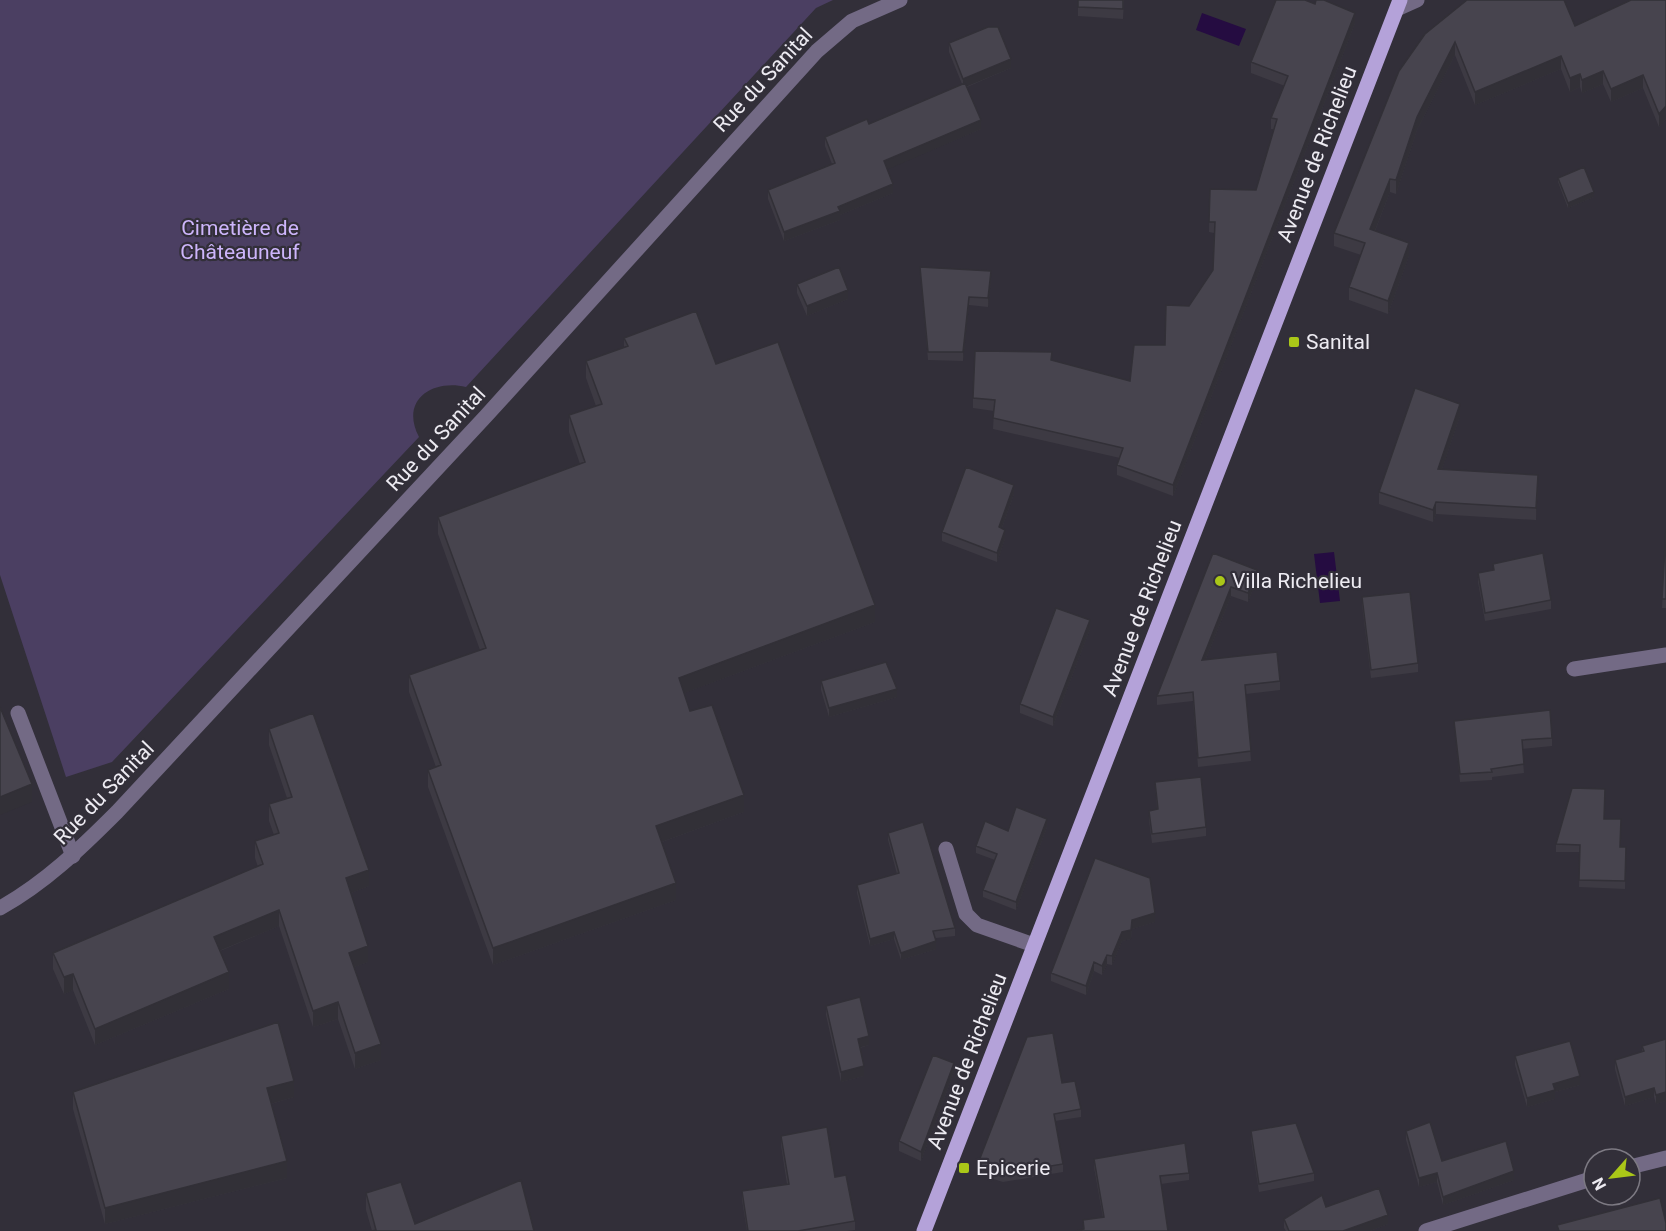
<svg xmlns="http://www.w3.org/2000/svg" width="1666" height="1231" viewBox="0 0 1666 1231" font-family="Roboto,sans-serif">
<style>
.green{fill:#4b3f62}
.water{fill:#250c41}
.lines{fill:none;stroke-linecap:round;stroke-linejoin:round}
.lane{stroke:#736a85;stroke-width:15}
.street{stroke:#736a85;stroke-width:15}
.primary{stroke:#b4a2d9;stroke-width:15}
.wall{fill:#3d3a43}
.shaded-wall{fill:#323037}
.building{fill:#47444e;stroke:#323037;stroke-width:1.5}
.poi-dot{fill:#aac718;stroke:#322f39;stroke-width:2}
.labels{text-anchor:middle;stroke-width:4.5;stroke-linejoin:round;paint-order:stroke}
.street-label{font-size:21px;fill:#edebf2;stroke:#322f39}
.park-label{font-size:21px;fill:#cdb5fb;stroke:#322f39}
.poi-label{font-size:21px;fill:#edebf2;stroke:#322f39;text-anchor:start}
</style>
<rect width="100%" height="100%" fill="#322f39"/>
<path class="green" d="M0 0H833L816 8 466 387C431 379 400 401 419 437L112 762 66 777 0 575Z"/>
<path class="water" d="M1202 13 1246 29 1239 46 1196 30Z
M1334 552 1340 601 1320 603 1314 554Z"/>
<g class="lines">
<path class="lane" d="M18 713 73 856
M946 849 966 914 977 925 1034 945"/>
<path class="street" d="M1397 9 1417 0
M1574 669 1666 655
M0 908C45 883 81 848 117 812L486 416 817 51 852 21 900 0
M1630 1167 1666 1158
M1426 1231 1594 1178"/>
<path class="primary" d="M924 1231 1400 0"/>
</g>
<path class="wall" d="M1078 0H1124L1123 19 1078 16Z
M1629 0H1666V119L1659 127 1643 88 1611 102 1603 84 1582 93 1580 87 1570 92 1561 69 1475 105 1455 55 1417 130 1396 194 1390 192 1375 231 1409 256 1388 314 1349 300V287L1361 255 1334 246V233L1425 34 1575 26 1629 1Z
M1355 23 1173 496 1117 475V465L1120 458 993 429 994 411 973 408V398L1052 361 1130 381 1165 345 1213 270 1214 233 1209 232 1210 189 1256 190 1274 129H1271V118L1285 86 1251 73V62Z
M949 43 1011 68 967 87 981 129 887 169 893 193 840 215V220L784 241 768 199V190L832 164 825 146V137L869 124 962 84 949 52Z
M1558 178 1594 197 1568 208 1558 182Z
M920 267 991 280 988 307 969 305 963 361 928 360Z
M797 284 848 299 807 316 797 293Z
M624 338 716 364 875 622 684 693 690 711 744 812 662 842 676 900 493 965 428 787V770L436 767 409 692V675L480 650 438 534V517L580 464 569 432V415L596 406 586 378V361L624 347Z
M1460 416 1442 469 1538 487 1536 520 1436 514 1433 522 1379 504V492Z
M1014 494 1002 528 1005 539 997 562 942 541V532Z
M1666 529V608H1662Z
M1213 553 1257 579 1248 602 1231 596 1206 659 1280 681V690L1246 694 1251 761 1198 767 1193 701 1157 705V696Z
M1493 564 1551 600V609L1485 621 1478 582V573L1493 570Z
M1362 597 1418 663V672L1371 678 1362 605Z
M1090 629 1053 726 1020 713V704Z
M821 681 897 697 829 717 821 690Z
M1454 721 1552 738V746L1522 749 1524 773 1492 777V780L1460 782Z
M269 729 369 886 351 893 368 962 354 967 381 1060 355 1069 338 1019 313 1027 279 926 220 951 229 989 95 1045 73 990 64 994 53 969V953L258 867 255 858V841L274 835 269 821V804L287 798 269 745Z
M1155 782 1206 827V836L1152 843 1149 820V811L1157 809Z
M1604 819 1621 847H1626L1625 889 1579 887 1580 852H1556V844Z
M1047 827 1016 910 983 897V890L995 860 976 853V846L1008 831Z
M888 833 955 928V936L936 938V949L901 960 894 939 870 946 857 893V885L897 874 888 840Z
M1095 858 1155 922 1132 929 1131 939 1122 941 1112 965 1107 964 1102 975 1094 971 1086 995 1051 981V973Z
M826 1006 869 1045 860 1048 864 1076 841 1082 826 1015Z
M1666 1039V1101L1656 1104 1654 1097 1625 1106 1615 1069V1060L1642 1052V1046Z
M1515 1056 1580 1085 1555 1092V1099L1527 1107 1515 1065Z
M954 1072 921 1161 899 1151V1141Z
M1062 1083 1081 1109V1117L1055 1121 1063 1164V1172L1039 1176 1038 1167 1034 1177 1003 1182 977 1174V1166Z
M73 1092 294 1097 271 1104 287 1178 105 1224 73 1109Z
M1251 1131 1314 1173V1181L1259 1192 1251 1140Z
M1406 1131 1442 1161 1514 1180 1443 1205 1437 1182 1419 1187 1406 1140Z
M781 1136 835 1177 855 1221V1230L847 1231H747L742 1200V1191L787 1184 781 1145Z
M1094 1159 1189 1173V1180L1161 1184 1083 1229V1220L1103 1218 1094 1167Z
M366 1193 415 1224 372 1231 366 1210Z
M1284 1219 1388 1224 1370 1231H1286L1284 1228Z"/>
<path class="shaded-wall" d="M1355 13V23L1173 496V485Z
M1455 42V55L1417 130 1396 194V180L1417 117Z
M1561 56V69L1475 105V92Z
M1011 59V68L963 88V79Z
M1603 71V84L1582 93V80Z
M1580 74V87L1570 92V78Z
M1643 75V88L1611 102V89Z
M1666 106V119L1659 127V114Z
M981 120V129L884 171V161Z
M1390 179V192L1370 243V229Z
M893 184V193L840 215V220L784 241V232L838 207Z
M1594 192V197L1568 208V203Z
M1409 243V256L1388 314V301Z
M991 271V280L988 307V298Z
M848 290V299L807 316V306Z
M969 297V305L963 361V352Z
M1460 404V416L1438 481V469Z
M1538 475V487L1536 520V508Z
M1014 485V494L999 536V527Z
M1436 502V514L1433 522V510Z
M1005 530V539L997 562V553Z
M1257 570V579L1248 602V593Z
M1231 587V596L1202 669V660Z
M875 605V622L679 695V678Z
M1090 620V629L1053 726V717Z
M897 689V697L829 717V708Z
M32 784V802L0 815V797Z
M744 795V812L656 844V826Z
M1047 819V827L1016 910V902Z
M369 870V886L346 895V878Z
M676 883V900L493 965V948Z
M279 910V926L214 953V937Z
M1155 913V922L1132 929 1131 939 1122 941 1112 965V956L1122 932 1132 920Z
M894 932V939L870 946V939Z
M936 941V949L901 960V953Z
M368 946V962L349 969V953Z
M1107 955V964L1102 975V966Z
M1094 962V971L1086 995V986Z
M229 972V989L95 1045V1029Z
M73 974V990L64 994V977Z
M338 1002V1019L313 1027V1011Z
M869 1036V1045L858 1048V1039Z
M381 1044V1060L355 1069V1053Z
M954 1063V1072L921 1161V1152Z
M864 1066V1076L841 1082V1072Z
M1580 1076V1085L1555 1092V1099L1527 1107V1098L1553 1084Z
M294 1081V1097L267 1105V1088Z
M1654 1088V1097L1625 1106V1097Z
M1666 1092V1101L1656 1104V1095Z
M1038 1159V1167L1034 1177V1169Z
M287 1161V1178L105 1224V1208Z
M1514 1171V1180L1443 1205V1197Z
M1437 1173V1182L1419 1187V1178Z
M1388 1215V1224L1370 1231H1343Z"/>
<path class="building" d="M1078 0H1123V9L1078 7Z
M1276 0H1305L1315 4 1316 0H1324L1355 13 1173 485 1117 465 1123 448 993 418 995 400 973 398 975 351 1052 352 1051 360 1130 381 1134 345H1165L1166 305 1189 306 1213 270 1215 222H1209L1210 189 1256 190 1277 119 1271 118 1288 76 1251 62Z
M1467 0H1564L1575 26 1631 0H1666V106L1659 114 1643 75 1611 89 1603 71 1582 80 1580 74 1570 78 1561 56 1475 92 1455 42 1417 117 1396 180 1390 179 1370 229 1409 243 1388 301 1349 287 1365 243 1334 233 1399 71 1425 34Z
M988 27H998L1011 59 963 79 949 43Z
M965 83 981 120 884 161 893 184 838 207 840 211 784 232 768 190 835 163 825 137 867 119 869 124Z
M1584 167 1594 192 1568 203 1558 178Z
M839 267 848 290 807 306 797 284Z
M920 267 991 271 988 298 969 297 963 352H928Z
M696 311 716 364 778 342 875 605 679 678 690 711 712 705 744 795 656 826 676 883 493 948 428 770 441 765 409 675 486 648 438 517 585 462 569 415 602 404 586 361 628 346 624 338Z
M1415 388 1460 404 1438 469 1538 475 1536 508 1436 502 1433 510 1379 492Z
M966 467 1014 485 999 527 1005 530 997 553 942 532Z
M1666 529V599H1662Z
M1213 553 1257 570 1248 593 1231 587 1202 660 1277 652 1280 681 1245 685 1251 751 1198 758 1193 692 1157 696Z
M1543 553 1551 600 1485 613 1478 573 1494 570 1493 564Z
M1410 592 1418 663 1371 670 1362 597Z
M1056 608 1090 620 1053 717 1020 704Z
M886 662 897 689 829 708 821 681Z
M0 707 32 784 0 797Z
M1550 710 1552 738 1522 740 1524 764 1491 769 1492 772 1460 774 1454 721Z
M313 713 369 870 346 878 368 946 349 953 381 1044 355 1053 338 1002 313 1011 279 910 214 937 229 972 95 1029 73 974 64 977 53 953 263 864 255 841 279 833 269 804 292 797 269 729Z
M1201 777 1206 827 1152 834 1149 811 1158 809 1155 782Z
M1572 788 1605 789 1604 819H1621L1620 847H1626L1625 881 1579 880 1580 845 1556 844Z
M1016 807 1047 819 1016 902 983 890 997 854 976 846 985 821 1008 831Z
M923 822 955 928 933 931 936 941 901 953 894 932 870 939 857 885 899 873 888 833Z
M1095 858 1150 878 1155 913 1132 920 1131 930 1122 932 1112 956 1107 955 1102 966 1094 962 1086 986 1051 973Z
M860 997 869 1036 858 1039 864 1066 841 1072 826 1006Z
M278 1022 294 1081 267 1088 287 1161 105 1208 73 1092Z
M1053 1033 1062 1083 1075 1081 1081 1109 1054 1114 1063 1164 1039 1168 1038 1159 1034 1169 1003 1174 977 1166 1027 1037Z
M1666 1039V1092L1656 1095 1654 1088 1625 1097 1615 1060 1644 1051 1642 1046Z
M1570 1041 1580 1076 1553 1084 1555 1090 1527 1098 1515 1056Z
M933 1055 954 1063 921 1152 899 1141Z
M1430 1122 1442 1161 1506 1141 1514 1171 1443 1197 1437 1173 1419 1178 1406 1131Z
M1296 1123 1314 1173 1259 1184 1251 1131Z
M827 1127 835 1177 846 1175 855 1221 798 1231H748L742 1191 789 1184 781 1136Z
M1185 1143 1189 1173 1160 1176 1168 1231H1076L1084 1229 1083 1220 1104 1217 1094 1159Z
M521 1180 534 1231H372L376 1230 366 1193 401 1182 415 1224Z
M1379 1188 1388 1215 1343 1231H1289L1284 1219 1322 1195 1326 1207Z
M1660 1198 1666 1223V1231H1559L1557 1225Z"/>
<g class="poi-dot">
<rect x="1288" y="336" width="12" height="12" rx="3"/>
<circle cx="1220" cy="581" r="6"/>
<rect x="958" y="1162" width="12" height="12" rx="3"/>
</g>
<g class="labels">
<g class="street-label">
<text transform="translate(763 80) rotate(-47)" y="7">Rue du Sanital</text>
<text transform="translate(1317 154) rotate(-69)" y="7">Avenue de Richelieu</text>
<text transform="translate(436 439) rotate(-47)" y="7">Rue du Sanital</text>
<text transform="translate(1142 608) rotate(-69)" y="7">Avenue de Richelieu</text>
<text transform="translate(104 793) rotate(-46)" y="7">Rue du Sanital</text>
<text transform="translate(967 1061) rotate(-69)" y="7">Avenue de Richelieu</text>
</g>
<g class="park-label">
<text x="240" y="235">Cimetière de<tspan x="240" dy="24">Châteauneuf</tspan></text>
</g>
<g class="poi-label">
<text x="1306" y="349">Sanital</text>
<text x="1232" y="588">Villa Richelieu</text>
<text x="976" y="1175">Epicerie</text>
</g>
</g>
<g transform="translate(1612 1177) rotate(242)"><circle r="28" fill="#322f39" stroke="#7d7a83" stroke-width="1.5"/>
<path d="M0-4.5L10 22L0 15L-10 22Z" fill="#aac718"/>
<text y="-9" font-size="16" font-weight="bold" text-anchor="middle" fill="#edebf2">N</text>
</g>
</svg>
